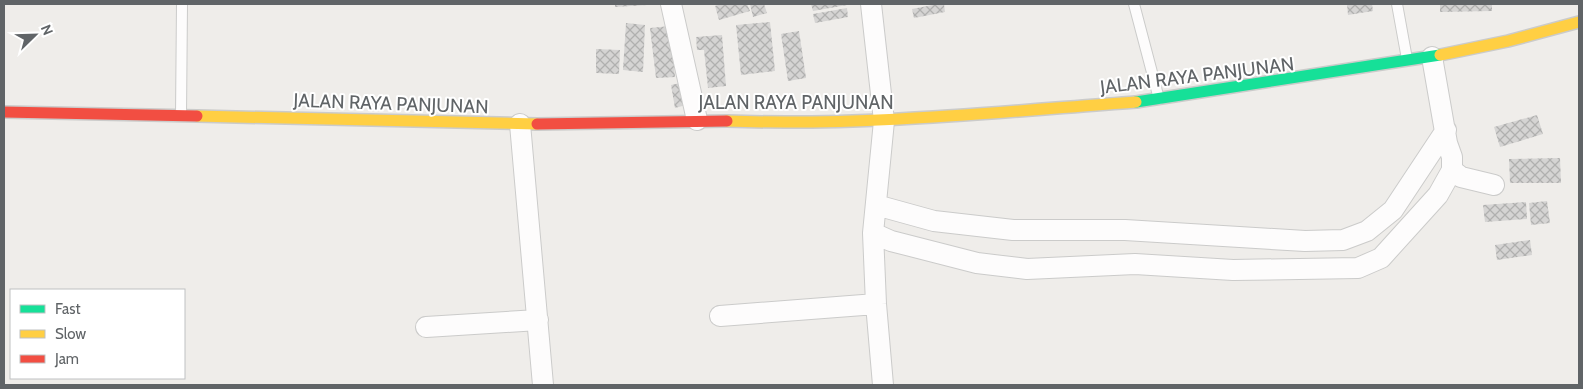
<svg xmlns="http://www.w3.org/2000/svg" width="1583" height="389" viewBox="0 0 1583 389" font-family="Cabin,sans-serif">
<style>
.building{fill:url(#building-cross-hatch)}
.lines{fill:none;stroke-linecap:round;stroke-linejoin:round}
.lane-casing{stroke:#cbcbca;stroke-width:12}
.street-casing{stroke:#cbcbca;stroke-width:22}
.fast-casing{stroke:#cbcbca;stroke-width:14}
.slow-casing{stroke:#cbcbca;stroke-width:14}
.jam-casing{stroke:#cbcbca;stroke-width:14}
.lane{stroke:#fdfcfc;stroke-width:10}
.street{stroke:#fdfcfc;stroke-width:20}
.fast{stroke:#16e098;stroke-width:11}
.slow{stroke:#ffcf43;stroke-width:11}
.jam{stroke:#f24e42;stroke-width:11}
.labels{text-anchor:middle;stroke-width:4;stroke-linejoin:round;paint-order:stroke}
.street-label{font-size:19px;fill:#606467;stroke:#fff}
</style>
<defs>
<pattern id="building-cross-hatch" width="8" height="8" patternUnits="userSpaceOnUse" patternTransform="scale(1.25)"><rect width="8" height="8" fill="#d5d4d3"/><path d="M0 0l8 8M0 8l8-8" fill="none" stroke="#b0b0af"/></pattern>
</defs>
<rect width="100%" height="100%" fill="#efedea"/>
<path class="building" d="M615 4H647V5L615 7Z
M721 4H747L750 11 719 20 715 6Z
M750 4H764L767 13 753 17Z
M811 4H847V5L813 11Z
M938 4H944L945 12 914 18 912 9Z
M1347 4H1372L1373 11 1348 15Z
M1440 4H1492V11L1440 12Z
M847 8 848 17 815 23 813 14Z
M770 22 775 71 741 75 736 25Z
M626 23 645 25 643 72 623 70Z
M670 26 675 77 656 78 650 28Z
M799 31 806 78 788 81 781 34Z
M722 35 726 86 708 88 704 50H697L696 37Z
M596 49 620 50 619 74 596 73Z
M681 83 686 105 675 108 671 85Z
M1537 115 1543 134 1500 147 1494 127Z
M1560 158 1561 183H1510L1509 159Z
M1547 201 1550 223 1531 225 1529 203Z
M1526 202 1527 219 1485 222 1483 205Z
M1530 240 1532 255 1497 260 1495 245Z"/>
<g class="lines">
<defs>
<path id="lane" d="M1134 4 1159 99
M1397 4 1407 59
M181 115 182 4"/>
<path id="street" d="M671 4 697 120
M871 4 884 121 873 233 876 304 883 385
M1432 57 1447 143 1452 157V170L1461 177 1494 185
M520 124 543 385
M876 205 934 221 1013 230H1125L1305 241 1343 240 1367 231 1393 210 1446 130
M873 233 891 241 977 263 1027 269 1135 264 1233 270 1358 268 1381 258 1438 195 1452 170
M720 316 876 304
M426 327 538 320"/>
<path id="fast" d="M1136 102 1440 55"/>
<path id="slow" d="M1440 55 1508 41 1579 22
M197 116 537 124
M727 121C864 126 999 112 1136 102"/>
<path id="jam" d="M4 112 197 116
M537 124 727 121"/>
</defs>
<use href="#lane" class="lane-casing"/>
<use href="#street" class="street-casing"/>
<use href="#fast" class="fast-casing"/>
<use href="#slow" class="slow-casing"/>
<use href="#jam" class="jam-casing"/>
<use href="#lane" class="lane"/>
<use href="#street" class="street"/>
<use href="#fast" class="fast"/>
<use href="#slow" class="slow"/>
<use href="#jam" class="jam"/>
</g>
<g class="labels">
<g class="street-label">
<text transform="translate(1197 75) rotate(-7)" y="7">JALAN RAYA PANJUNAN</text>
<text x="796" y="109">JALAN RAYA PANJUNAN</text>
<text transform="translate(391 103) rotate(2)" y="7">JALAN RAYA PANJUNAN</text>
</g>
</g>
<rect width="1583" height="389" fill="none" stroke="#606467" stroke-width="10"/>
<rect x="10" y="289" width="175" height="90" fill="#ffffff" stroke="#bfc1c2"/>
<rect x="20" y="305" width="25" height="8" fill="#16e098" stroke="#bfc1c2"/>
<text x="55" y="314" font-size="15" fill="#606467">Fast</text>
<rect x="20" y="330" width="25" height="8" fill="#ffcf43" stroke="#bfc1c2"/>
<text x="55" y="339" font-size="15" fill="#606467">Slow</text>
<rect x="20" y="355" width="25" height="8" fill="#f24e42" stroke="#bfc1c2"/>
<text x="55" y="364" font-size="15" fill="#606467">Jam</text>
<g transform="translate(35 35) rotate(67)" stroke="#ffffff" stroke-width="4" paint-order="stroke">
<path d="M0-4L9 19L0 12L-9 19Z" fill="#606467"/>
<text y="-8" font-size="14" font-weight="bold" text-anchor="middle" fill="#606467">N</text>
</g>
</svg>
